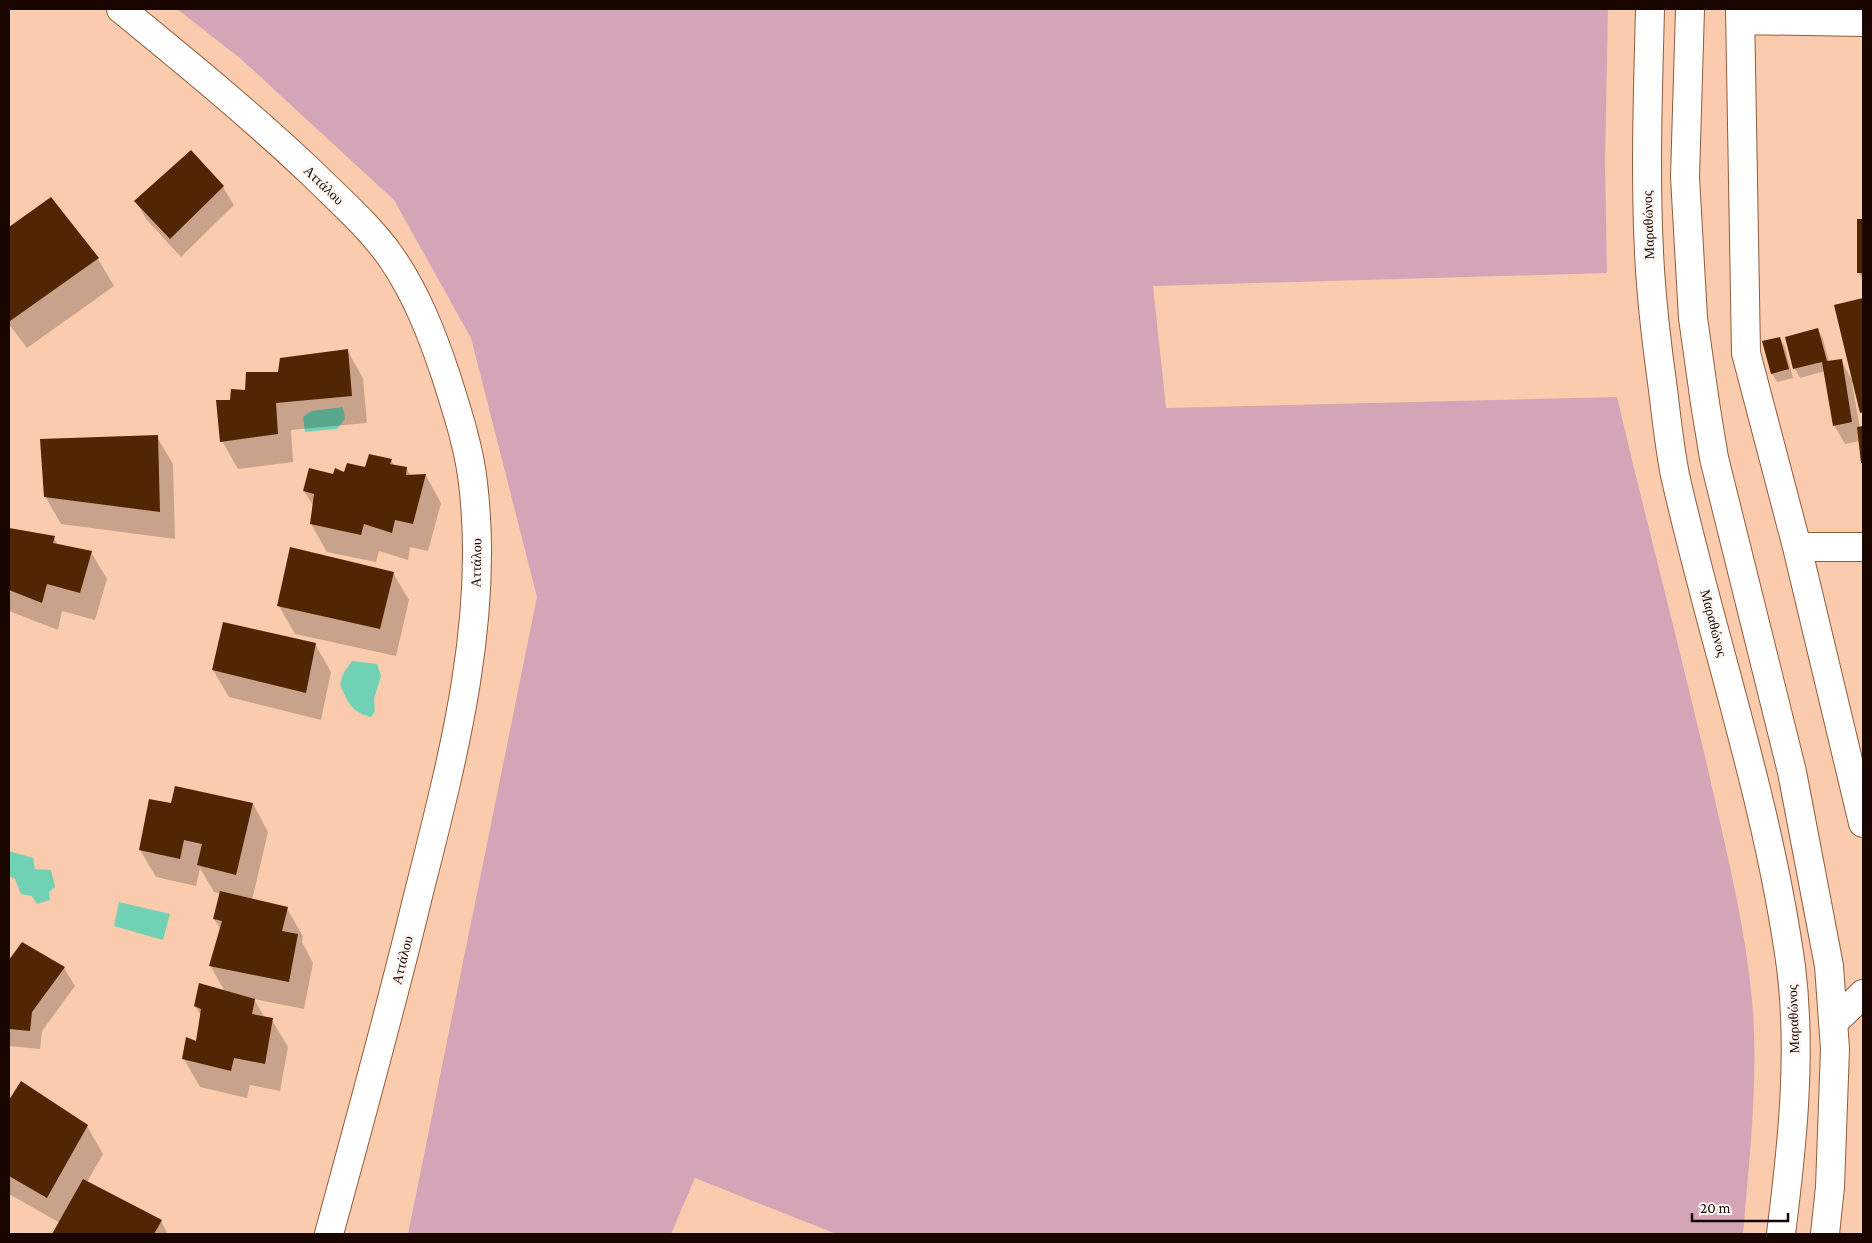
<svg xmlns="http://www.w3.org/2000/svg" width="1872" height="1243" viewBox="0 0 1872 1243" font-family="'Crimson Pro',serif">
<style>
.green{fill:#d4a4b7}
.water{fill:#71d1b5}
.shadow{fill:#0003}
.building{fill:#532603}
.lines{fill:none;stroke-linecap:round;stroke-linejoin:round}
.minor-casing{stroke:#905c3a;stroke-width:30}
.primary-casing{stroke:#905c3a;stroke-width:30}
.minor{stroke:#fff;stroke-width:28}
.primary{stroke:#fff;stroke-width:28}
.labels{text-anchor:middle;stroke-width:5;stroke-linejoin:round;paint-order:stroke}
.street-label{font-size:14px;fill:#190600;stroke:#fdf6f3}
</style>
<rect width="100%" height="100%" fill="#fbcbae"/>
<path class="green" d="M177 9H1608L1605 162 1607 273 1153 286 1166 408 1617 397C1648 530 1684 663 1714 796 1730 866 1748 941 1753 1012 1758 1085 1749 1161 1743 1234H836L695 1178 671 1234H408L537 597 471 338 394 200 241 59Z"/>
<path class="water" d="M343 407 345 419 337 429 305 432 303 417 311 411Z
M352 661 377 664 381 676 374 699 375 711 371 717C351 712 347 702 340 684L344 672Z
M9 851 33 858 35 869 51 870 55 887 49 892 50 900 37 904 32 896 21 894 15 879 9 876Z
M119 902 170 914 163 940 114 926Z"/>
<path class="shadow" d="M191 152 223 187 234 205 181 257 146 219 136 201Z
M50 199 98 259 114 286 27 348 9 324V229Z
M1858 220H1863V281L1859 273Z
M1863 299V415L1854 383H1852L1860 428H1863V465L1860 441 1845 444 1834 425 1825 371 1800 378 1795 369 1787 338 1818 330 1823 339 1829 362 1841 360 1853 382 1835 306Z
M1780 338 1785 347 1793 378 1777 382 1772 373Z
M347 350 363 378 367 423 291 430 293 462 238 469 222 441 231 402 280 373Z
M157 437 173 464 175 539 61 524 45 496Z
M391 460 394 466 406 468 411 476H426L441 503 428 551 410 547 408 560 379 551 376 562 327 552 311 524 314 507 304 491 334 476Z
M9 529 54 538 58 545 91 552 107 579 95 620 62 611 58 630 9 611Z
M393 573 409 600 396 656 295 634 279 606Z
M315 644 331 672 321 720 229 697 213 670Z
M253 804 268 832 252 900 287 909 303 936 302 942 313 963 304 1009 254 999 265 1018 272 1020 288 1047 280 1091 250 1085 247 1098 200 1087 184 1059 197 1042 201 1015 195 1006 225 992 210 965 221 930 214 919 221 894 214 892 200 868 196 886 156 877 140 850 172 805Z
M22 944 64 968 75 986 42 1031 40 1049 9 1046V962Z
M21 1083 87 1126 103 1154 87 1182 161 1221 168 1234H53L60 1223 9 1194V1103Z"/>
<path class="building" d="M191 150 224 186 170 239 134 201Z
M51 197 99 258 10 321 9 227Z
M1857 219H1863V273H1857Z
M1863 298V412L1860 413 1834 305Z
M1818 328 1827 361 1842 359 1852 422 1833 426 1822 362 1793 369 1785 337Z
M1780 337 1789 369 1771 374 1762 341Z
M348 349 352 396 276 403 278 434 220 442 216 400H230L231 389 245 390 246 372H278L280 358Z
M1863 426V463H1861L1857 427Z
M158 435 160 512 44 497 40 439Z
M369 454 392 459 390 464 407 467 406 475 426 474 413 524 395 520 392 533 364 524 361 535 310 524 314 494 303 491 309 468 333 474 335 468 344 472 347 463 365 467Z
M9 528 55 536 53 543 92 551 80 593 47 584 42 603 9 590Z
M290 547 394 572 380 629 277 606Z
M223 622 316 643 306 693 212 670Z
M175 786 253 803 236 875 197 865 202 844 184 840 180 859 139 850 149 799 171 803Z
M220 891 288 907 282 931 298 934 289 982 209 966 222 921 213 919Z
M22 942 65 967 32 1012 30 1031 9 1029V960Z
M199 983 255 999 252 1014 273 1018 265 1064 234 1058 231 1071 182 1059 186 1037 196 1041 201 1009 194 1006Z
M21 1081 88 1125 47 1198 9 1176V1100Z
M83 1179 162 1220 154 1234H52Z"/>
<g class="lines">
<defs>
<path id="minor" d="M121 9C187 63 253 117 315 176 341 202 370 227 391 257 416 293 432 334 446 376 457 411 469 447 473 483 490 623 451 765 417 900 390 1012 359 1123 329 1234
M1740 9 1746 353 1797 547 1863 823
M1741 20 1863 22
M1797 547H1863
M1834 1022 1863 994"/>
<path id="primary" d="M1650 9C1648 90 1645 171 1649 252 1651 296 1656 339 1662 382 1666 413 1669 445 1675 475 1712 640 1768 799 1791 967 1802 1055 1792 1147 1781 1234
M1690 9 1685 177 1693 318 1705 403 1714 458 1792 772 1829 966 1835 1049 1830 1187 1825 1234"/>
</defs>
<use href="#minor" class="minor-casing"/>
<use href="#primary" class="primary-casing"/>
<use href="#minor" class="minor"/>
<use href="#primary" class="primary"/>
</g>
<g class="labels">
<g class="street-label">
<text transform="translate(324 185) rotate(44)" y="5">Αττάλου</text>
<text transform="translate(1648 225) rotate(-92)" y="5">Μαραθώνος</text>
<text transform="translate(476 563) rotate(-89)" y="5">Αττάλου</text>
<text transform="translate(1714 623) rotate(75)" y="5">Μαραθώνος</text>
<text transform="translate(402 960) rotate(-76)" y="5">Αττάλου</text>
<text transform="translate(1793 1019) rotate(-92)" y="5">Μαραθώνος</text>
</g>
</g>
<rect width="1872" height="1243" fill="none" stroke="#190600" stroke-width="20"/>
<path d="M1692 1213v8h96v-8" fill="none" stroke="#190600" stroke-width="2.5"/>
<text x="1700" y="1213" font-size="15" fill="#190600" stroke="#fdf6f3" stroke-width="4" paint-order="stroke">20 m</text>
</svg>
